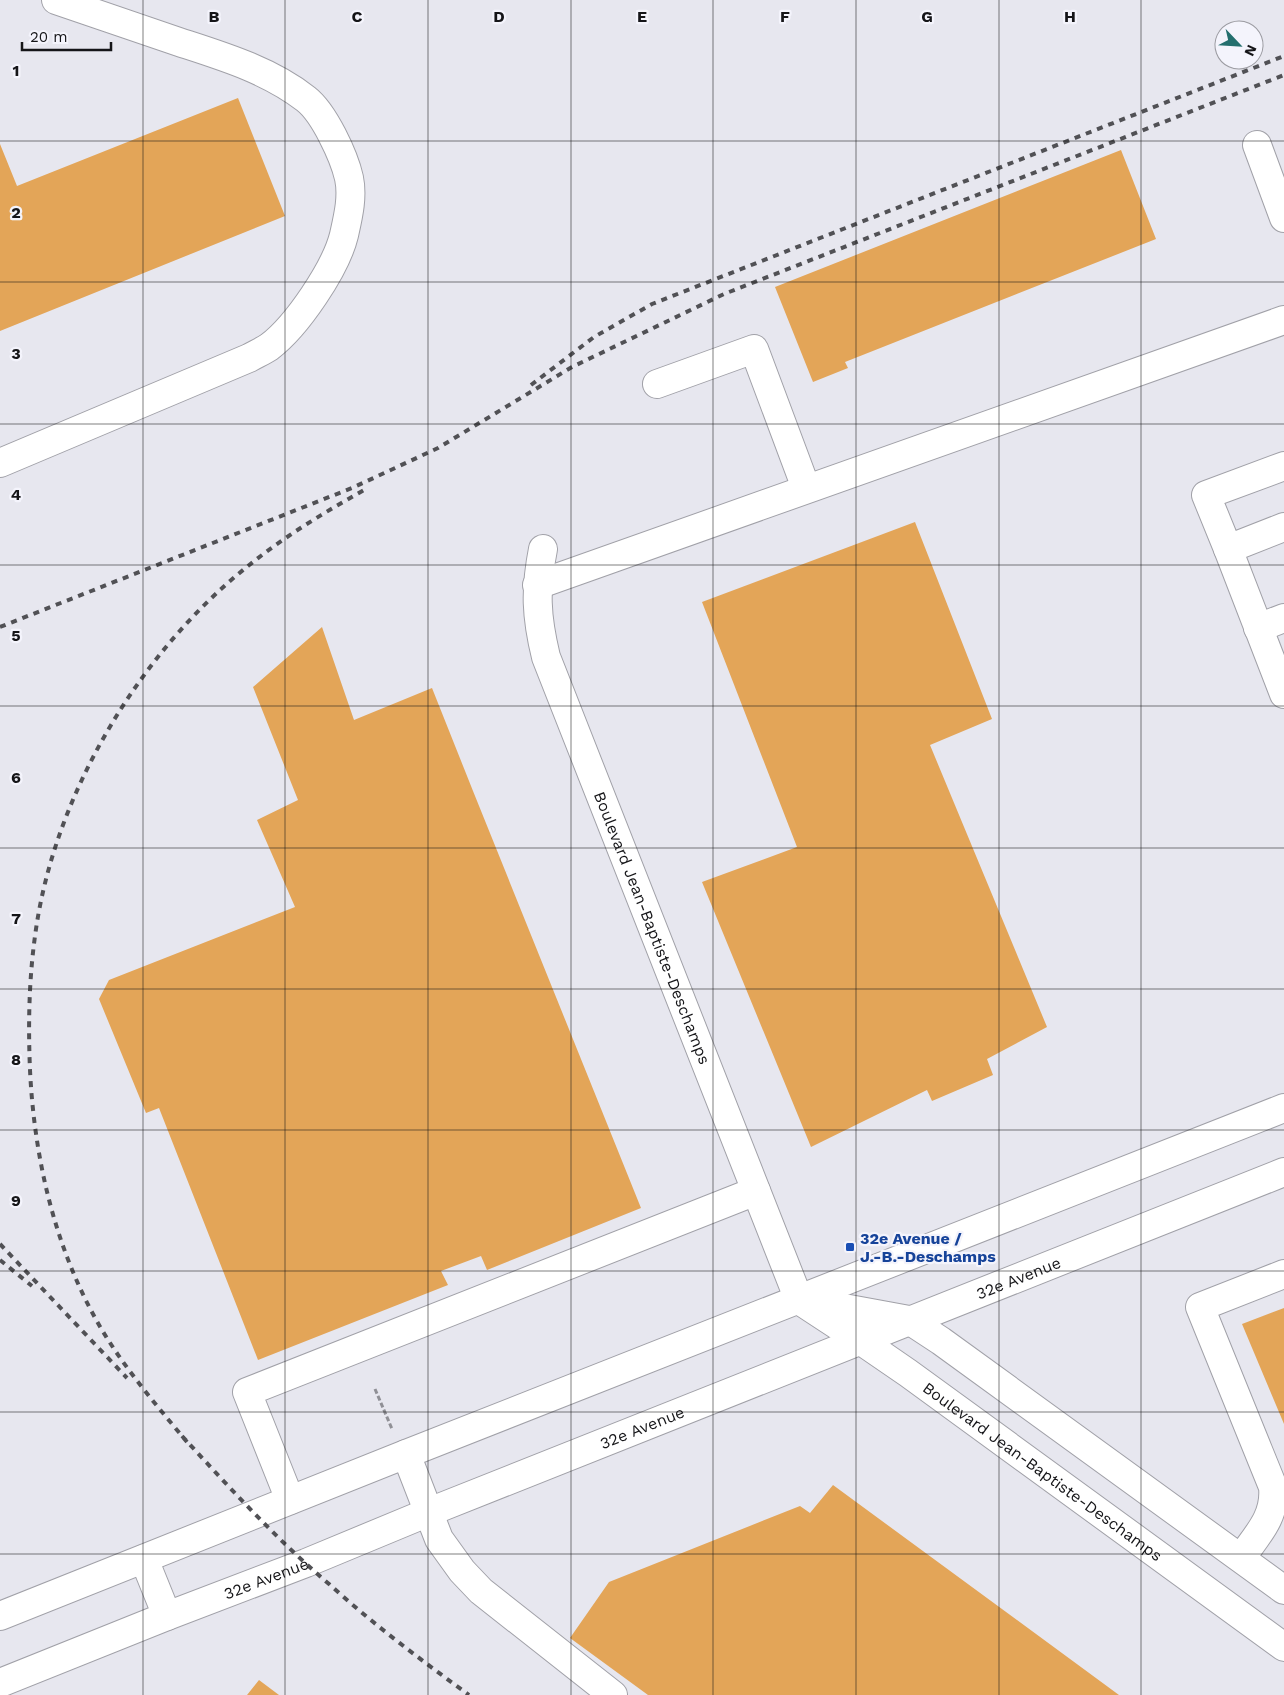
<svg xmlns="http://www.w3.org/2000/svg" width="1284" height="1695" viewBox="0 0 1284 1695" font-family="'Work Sans',sans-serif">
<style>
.building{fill:#e3a558}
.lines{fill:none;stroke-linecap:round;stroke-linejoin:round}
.minor-casing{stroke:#a1a1a8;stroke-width:30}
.path{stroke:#909096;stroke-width:3;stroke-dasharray:5 2.5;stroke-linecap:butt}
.minor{stroke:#fff;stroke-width:28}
.rail{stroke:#515155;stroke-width:4;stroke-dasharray:6 6;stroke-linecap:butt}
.grid{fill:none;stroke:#151518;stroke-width:1;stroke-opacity:0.55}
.transit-dot{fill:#1a4fb4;stroke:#f4f4fc;stroke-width:2}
.labels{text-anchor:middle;stroke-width:4.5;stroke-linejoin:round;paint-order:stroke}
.street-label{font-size:16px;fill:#151518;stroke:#f4f4fc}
.transit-label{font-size:16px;font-weight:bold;fill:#164399;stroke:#f4f4fc;text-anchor:start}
.grid-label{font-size:16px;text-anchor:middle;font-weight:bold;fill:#151518;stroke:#f4f4fc;stroke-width:4.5;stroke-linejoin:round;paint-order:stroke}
</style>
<rect width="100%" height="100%" fill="#e7e7ef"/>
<path class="building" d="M238 98 285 216 0 331V144L17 186Z
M1121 150 1156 239 845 362 848 368 813 382 775 287Z
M915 522 992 719 930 745 1047 1027 987 1059 993 1075 932 1101 927 1090 811 1147 702 882 797 847 702 602Z
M322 627 354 720 432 688 473 791 641 1208 487 1270 481 1256 441 1271 448 1285 258 1360 159 1108 146 1113 99 999 109 980 295 907 257 820 298 800 253 687Z
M1284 1308V1424L1242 1324Z
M833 1485 1119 1695H648L570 1638 609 1582 800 1506 810 1513Z
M259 1680 279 1695H247Z"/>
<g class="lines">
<defs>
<g id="minor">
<path d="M1257 145 1284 218"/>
<path d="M657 384 754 349 806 488"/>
<path d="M0 463 249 358C256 354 263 351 269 347 297 326 336 268 344 235 348 217 353 197 349 178 344 156 324 113 306 99 269 70 222 56 179 42 138 28 97 14 56 0"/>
<path d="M1284 466 1206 495 1228 549 1284 527"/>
<path id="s1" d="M543 549C535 590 536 616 546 657L799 1300 860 1340 908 1373 1284 1647"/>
<path d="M1228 549 1284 694"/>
<path d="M537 585 1284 320"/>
<path d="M1258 628 1284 618"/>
<path d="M811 1302 909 1320 941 1341 1284 1590"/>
<path d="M406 1454 439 1539 462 1571 481 1591 613 1695"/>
<path d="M290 1500 247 1392 756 1191"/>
<path d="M1241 1558C1257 1535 1276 1517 1273 1487L1200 1307 1284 1274"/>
<path d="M144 1559 167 1616"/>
<path d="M0 1616 406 1454 1284 1108"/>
<path id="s2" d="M0 1683 167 1616 306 1563 429 1512 1284 1172"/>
</g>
</defs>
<use href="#minor" class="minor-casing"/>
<path class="path" d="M375 1389 392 1429"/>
<use href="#minor" class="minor"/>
<path class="rail" d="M531 385 594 337 652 304 1284 56
M0 627 352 488 438 448 572 367 724 294 1284 75
M0 1244 127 1378
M0 1260 32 1286
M182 1436C229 1487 276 1539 329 1584 373 1624 421 1660 469 1695
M187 1442C153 1401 118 1361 93 1314 53 1240 34 1154 30 1070 28 1023 29 976 36 929 56 792 140 652 248 566 285 536 325 512 366 489"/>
</g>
<path class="grid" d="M143 0V1695M285 0V1695M428 0V1695M571 0V1695M713 0V1695M856 0V1695M999 0V1695M1141 0V1695M0 141H1284M0 282H1284M0 424H1284M0 565H1284M0 706H1284M0 848H1284M0 989H1284M0 1130H1284M0 1271H1284M0 1412H1284M0 1554H1284"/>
<rect class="transit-dot" x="845" y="1242" width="10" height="10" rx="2.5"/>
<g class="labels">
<g class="street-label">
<text dy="6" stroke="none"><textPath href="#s1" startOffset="400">Boulevard Jean-Baptiste-Deschamps</textPath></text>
<text dy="6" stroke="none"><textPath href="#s2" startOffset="1096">32e Avenue</textPath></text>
<text dy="6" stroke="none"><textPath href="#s2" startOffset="691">32e Avenue</textPath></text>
<text dy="6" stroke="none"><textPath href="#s1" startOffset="1098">Boulevard Jean-Baptiste-Deschamps</textPath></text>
<text dy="6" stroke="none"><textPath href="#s2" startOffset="286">32e Avenue</textPath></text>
</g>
<g class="transit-label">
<text x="860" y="1244">32e Avenue /<tspan x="860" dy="18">J.-B.-Deschamps</tspan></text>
</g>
</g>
<g class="grid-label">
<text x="214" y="22">B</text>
<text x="357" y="22">C</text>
<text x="499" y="22">D</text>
<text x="642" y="22">E</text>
<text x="785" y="22">F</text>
<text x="927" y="22">G</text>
<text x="1070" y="22">H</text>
<text x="16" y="76">1</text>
<text x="16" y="218">2</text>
<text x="16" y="359">3</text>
<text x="16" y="500">4</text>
<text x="16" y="641">5</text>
<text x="16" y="783">6</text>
<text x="16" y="924">7</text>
<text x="16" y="1065">8</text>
<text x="16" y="1206">9</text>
</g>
<g transform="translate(1239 45) rotate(115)"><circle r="24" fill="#f4f4fc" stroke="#9b9ba1"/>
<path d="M0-4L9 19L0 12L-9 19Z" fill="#246f6e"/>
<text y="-8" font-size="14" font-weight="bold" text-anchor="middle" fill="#151518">N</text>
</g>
<path d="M22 42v8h89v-8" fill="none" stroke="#151518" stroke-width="2.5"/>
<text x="30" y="42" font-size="15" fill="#151518" stroke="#f4f4fc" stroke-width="4" paint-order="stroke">20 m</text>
</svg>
